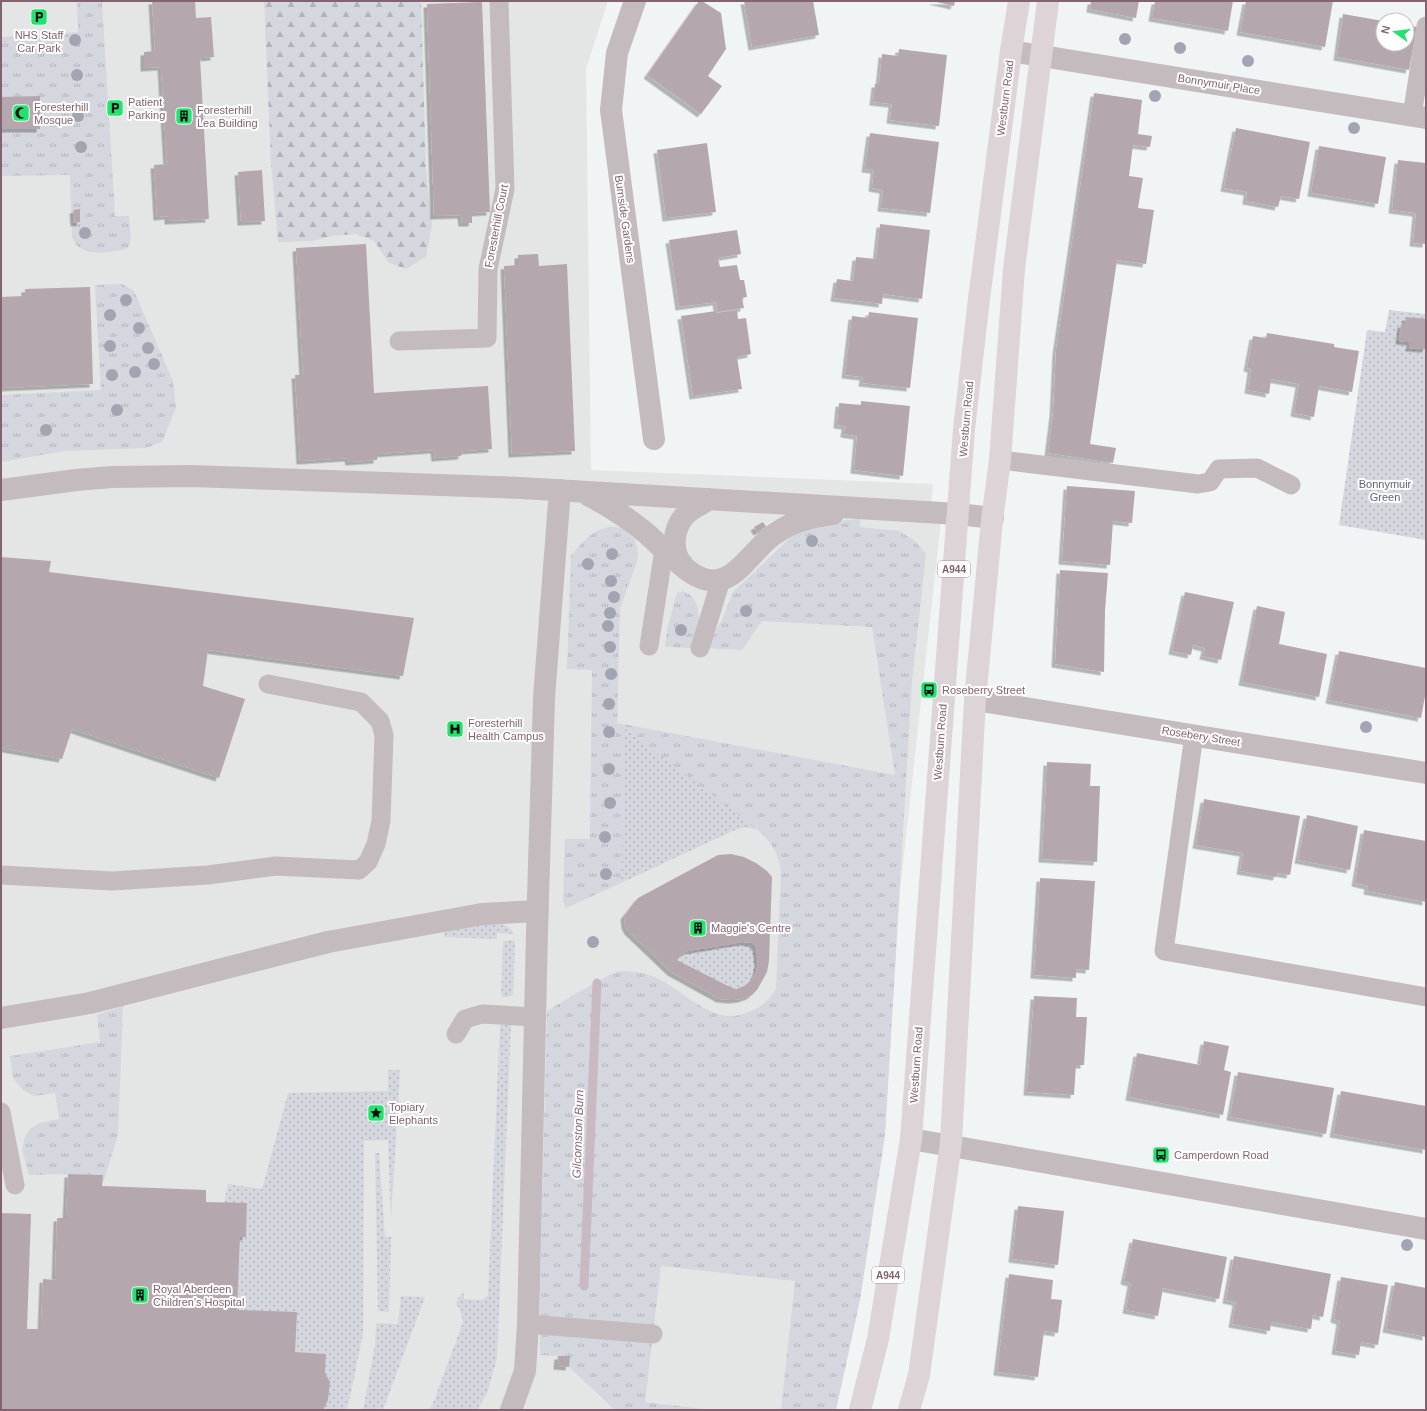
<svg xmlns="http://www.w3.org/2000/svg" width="1427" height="1411" viewBox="0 0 1427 1411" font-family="Arial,sans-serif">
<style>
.built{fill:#e4e5e5}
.grass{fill:url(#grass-tufts)}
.forest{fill:url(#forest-firs)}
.park{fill:url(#park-dots)}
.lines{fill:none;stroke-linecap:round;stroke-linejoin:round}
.stream{stroke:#c9b9c3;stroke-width:9}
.building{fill:#b5a7ae;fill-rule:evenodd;filter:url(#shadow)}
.service{stroke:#c4bbbe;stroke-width:19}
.minor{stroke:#c4bbbe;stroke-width:22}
.primary{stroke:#dcd4d6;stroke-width:22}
.tree{fill:#a2a4b1}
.labels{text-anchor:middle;stroke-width:4;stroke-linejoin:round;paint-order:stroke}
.shield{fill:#fff;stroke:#a8929a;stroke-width:1}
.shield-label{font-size:10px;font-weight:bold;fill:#82636f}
.poi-label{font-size:11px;fill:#82636f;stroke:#fff;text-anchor:start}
.street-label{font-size:11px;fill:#82636f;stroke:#fff}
.park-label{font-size:11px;fill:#626379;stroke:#fff}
.water-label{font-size:12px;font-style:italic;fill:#8d697d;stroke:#fff}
</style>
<defs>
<pattern id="grass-tufts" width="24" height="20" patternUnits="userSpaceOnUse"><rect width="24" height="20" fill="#d5d7de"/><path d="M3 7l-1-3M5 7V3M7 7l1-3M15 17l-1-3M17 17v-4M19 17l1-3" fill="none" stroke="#b2b2b8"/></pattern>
<pattern id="forest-firs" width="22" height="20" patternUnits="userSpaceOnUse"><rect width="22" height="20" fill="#d5d7de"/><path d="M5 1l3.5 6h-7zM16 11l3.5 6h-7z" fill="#b2b2b8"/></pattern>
<pattern id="park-dots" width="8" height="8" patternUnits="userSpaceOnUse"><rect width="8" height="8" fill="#d5d7de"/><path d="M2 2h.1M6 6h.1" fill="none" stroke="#b2b2b8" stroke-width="1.8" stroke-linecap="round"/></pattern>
<filter id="shadow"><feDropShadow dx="-3.5" dy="3.5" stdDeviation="0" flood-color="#0004"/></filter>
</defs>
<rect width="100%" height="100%" fill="#f1f4f5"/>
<path class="built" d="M1 1H608L586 69 591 470 933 484 930 511 942 513 900 891 885 1135 860 1300 836 1410H1Z"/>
<path class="grass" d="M77 1H102L115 216H129L131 239 128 248C115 252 94 256 82 249 77 247 74 242 72 237L70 175 1 176V37L78 32Z
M122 284 134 291 173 381 176 408 162 442 146 448 64 451 1 462V395L101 390 95 285Z
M860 519V527L899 531 914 540 926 554 912 681 885 1135 860 1300 836 1410H781L795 1281 661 1266 645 1402 712 1410H615L569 1367 557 1366 558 1356 540 1355V1287L547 1011C559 1004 612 971 621 971 633 971 646 973 657 978 685 991 714 1028 749 1012 764 1005 767 1002 776 989L781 872C779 853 770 841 757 829L623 807 621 883 566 908 563 901 565 839H590L592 670 567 669 571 556C581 543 592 530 609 527 614 526 620 528 625 529L635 540 638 553 636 565 620 608 617 723 895 775 872 627 762 621 742 650 705 648 722 620 733 592 792 536 812 527 836 521Z
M683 591C707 601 698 629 692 648L665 647 667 629 677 593Z
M123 1006 118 1135 102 1186V1175L68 1174 29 1175 22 1150 25 1136 30 1129 39 1123 59 1119 55 1093 34 1096 23 1090 13 1078 10 1056 100 1042 97 1015Z"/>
<path class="forest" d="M264 1H421L426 170 432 225 426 257 406 269 389 263 374 241 356 234 332 236 313 241 278 242 271 162Z"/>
<path class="park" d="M1389 310 1426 314V540L1339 525 1367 330 1385 332Z
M625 729 757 829 747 827 737 829 621 883Z
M488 921C500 923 507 923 514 934L497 933V939L444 937V930Z
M510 940 515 941 513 995C508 997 505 998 501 996L503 941Z
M743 942 752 943C764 956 757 986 737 988 734 988 731 987 728 986L677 960 681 955 688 951Z
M500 1024H511L497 1358 487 1394 477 1410H427L432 1406 463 1322 460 1310 456 1303 459 1297 464 1292V1299L482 1300 488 1295Z
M388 1070H400L391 1219 388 1140 364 1141 363 1334 352 1388 347 1410H323L326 1354 295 1352 237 1310 240 1237H246L247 1204 224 1203 228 1184 262 1189 288 1093 388 1091Z
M375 1153H379L385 1237H391L389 1312 378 1311Z
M401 1296 425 1297 383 1410H363L375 1345 376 1323 398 1324Z"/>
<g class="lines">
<path class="stream" d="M584 1286 597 983"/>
</g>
<path class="building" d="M152 1H195L196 18 211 17 214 57 200 58 209 219 168 221V216L157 217 154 165 167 164 161 67 144 68V52L155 51Z
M699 1H702L721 13 726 49 708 76 722 86 701 114 647 75Z
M744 1H813L819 35 752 47Z
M932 1H955L954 6Z
M1091 1H1139L1136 18 1090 9Z
M1155 1H1233L1228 31 1152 18Z
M1246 1H1333L1325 47 1240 32Z
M482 2 490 212 472 213V223H462L461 215 434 216 427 4Z
M1343 14 1383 21V44H1407V25L1417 27 1409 70 1337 57Z
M899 49 947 55 939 126 890 120 892 104 873 102 875 84H879L882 54 898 56Z
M1094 93 1142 100 1138 134 1152 136 1150 147 1133 145 1129 176 1143 178 1138 208 1154 210 1146 264 1117 260 1090 444 1116 448 1113 463 1048 453 1053 413 1056 351Z
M40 96V129H1V97Z
M1236 128 1310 142 1299 199 1281 196 1278 207 1246 201 1247 192 1224 188Z
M870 133 939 142 930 213 881 208 883 190 872 188 874 170 865 169Z
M707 143 716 212 666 218 657 150Z
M1319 146 1386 157 1378 204 1311 193Z
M1398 160 1426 163V244L1413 243 1416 213 1392 210Z
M262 170 265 221 241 222 238 172Z
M80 209V222L74 223 73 210Z
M880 224 930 230 922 299 883 294 882 304 834 298 837 279 853 281 856 257 876 259Z
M737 230 741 254 718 258 720 267 737 265 740 280H744L747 297 742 298 744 308 718 312 716 302 679 307 669 240Z
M366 244 374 393 488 386 492 449 463 451 461 456 435 458 434 450 377 454V460L349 462 348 458 300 461 295 375H303L296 248Z
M538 254 539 266 567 264 575 451 512 454 504 266 518 265V255Z
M90 287 93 384 1 388V297L25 296V289Z
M737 310 738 319 746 318 751 354 737 357 742 389 693 396 681 316 716 311V313Z
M869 312 918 318 910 388 862 383 863 377 845 375 852 316 868 318Z
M1406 317 1426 319V349L1409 348 1410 342 1399 341 1401 324 1405 325Z
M1267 333 1334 344V347L1359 351 1352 392 1319 386 1314 417 1294 413 1299 384 1271 379 1269 394 1248 390 1251 369 1247 368 1253 336 1266 338Z
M861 401 910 406 903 476 854 470 857 436 844 434 845 426 837 425 839 403 861 405Z
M1067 486 1135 491 1132 523 1113 521 1110 565 1062 561Z
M763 522 766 527 757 532 754 527Z
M1 557 51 561 49 572 414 618 403 676 208 650 203 686 245 699 219 778 72 729 62 759 1 748Z
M1060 570 1108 573 1105 611 1104 672 1055 664Z
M1185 592 1234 602 1221 660 1203 656 1205 648 1193 645 1191 655 1172 651Z
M1257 606 1285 612 1279 644 1327 654 1319 697 1242 682Z
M1339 651 1426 668V691L1421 718 1329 700Z
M1047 762 1091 764 1090 786H1100L1097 862 1042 859Z
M1204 799 1300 816 1290 875 1278 873 1276 877 1240 871 1243 853 1196 845Z
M1307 815 1358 826 1350 870 1298 860Z
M1364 830 1426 841V902L1367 891 1368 886 1355 883Z
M731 854 744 857 756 863 767 871 772 877 769 961 767 972 757 990 750 996 741 999 732 1000 720 999 671 972 628 931 625 925 624 916 638 898 718 855ZM743 942 752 943 756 947 758 963 756 972 752 980 744 986 736 989 728 986 677 960 681 955 688 951Z
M1040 878 1095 881 1089 970 1076 969V978L1034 975Z
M1034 996 1077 998 1076 1017H1087L1084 1065H1076L1074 1095 1027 1092Z
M1204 1041 1229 1046 1224 1070 1231 1072 1223 1115 1129 1097 1137 1053 1200 1065Z
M1238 1072 1334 1088 1326 1134 1230 1117Z
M1341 1091 1426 1106V1150L1333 1134Z
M68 1174 103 1175 102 1186 206 1190V1202L247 1203 246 1237H240L237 1310 297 1312 295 1352 326 1354 325 1373 330 1382 328 1400 323 1410H56L30 1409V1410H1V1213L31 1214 27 1329H41L43 1279 55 1280 57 1218H66Z
M1018 1206 1064 1211 1058 1265 1012 1259Z
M1133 1239 1227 1257 1219 1299 1163 1288 1158 1316 1126 1310 1131 1283 1124 1281Z
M1234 1256 1331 1274 1323 1317 1313 1315 1311 1329 1271 1322 1270 1331 1232 1324 1236 1302 1226 1300Z
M1009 1274 1053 1280 1051 1299 1062 1300 1058 1333 1044 1331 1038 1377 997 1372Z
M1341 1277 1388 1285 1378 1345 1361 1342 1359 1355 1335 1351 1340 1321 1334 1319Z
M1395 1282 1426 1288V1337L1386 1329Z
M558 1356H570L569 1367 557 1366Z"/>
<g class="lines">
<path class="service" d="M1412 116 1426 26
M399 341 487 338 488 269 505 189 499 1
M1000 460 1198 484 1210 482 1219 469 1257 468 1291 485
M649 646 664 550
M700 648 721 580
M1194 735 1164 951 1426 997
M1 875 112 881 208 875 276 866 359 870 368 862 376 844 381 821 384 735 380 721 361 702 268 684
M456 1034 465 1019 482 1014 535 1017
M1 1112 15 1185
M528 1324 653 1334"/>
<path class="minor" d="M635 1 617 53 611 110 654 439
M1011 51 1426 118
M1 490 76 480 112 477 192 476 521 488 958 514 993 518
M588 495C609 506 628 518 646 533 662 547 676 564 695 575 725 592 741 566 760 547 766 540 774 534 781 530 796 520 816 516 833 514
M683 565C670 551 673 527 687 513 693 508 702 504 709 499
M975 700 1426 773
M1 1018 90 1003 328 942 482 914 538 911
M911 1139 1426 1229
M511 1410 525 1371 528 1324 537 932 544 698 560 490"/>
<path class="primary" d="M860 1410 878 1339 911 1139 964 429 979 299 1011 51 1019 1
M909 1410 919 1375 951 1142 975 700 992 520 1000 460 1014 269 1048 1"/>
</g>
<g class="tree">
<circle cx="1125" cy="39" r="6"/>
<circle cx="75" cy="40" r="6"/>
<circle cx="1180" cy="48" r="6"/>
<circle cx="1248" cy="61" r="6"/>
<circle cx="77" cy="75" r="6"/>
<circle cx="1155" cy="96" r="6"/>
<circle cx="78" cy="116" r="6"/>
<circle cx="1354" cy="128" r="6"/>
<circle cx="81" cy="147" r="6"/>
<circle cx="85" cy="233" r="6"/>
<circle cx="126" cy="300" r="6"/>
<circle cx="110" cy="315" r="6"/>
<circle cx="139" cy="328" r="6"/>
<circle cx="110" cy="346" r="6"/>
<circle cx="148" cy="348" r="6"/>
<circle cx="154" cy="364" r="6"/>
<circle cx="135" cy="372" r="6"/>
<circle cx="112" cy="375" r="6"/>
<circle cx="117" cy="410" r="6"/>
<circle cx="46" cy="430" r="6"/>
<circle cx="812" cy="541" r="6"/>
<circle cx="612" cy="554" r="6"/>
<circle cx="588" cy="564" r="6"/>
<circle cx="611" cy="581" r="6"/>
<circle cx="614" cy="597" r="6"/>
<circle cx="746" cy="611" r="6"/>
<circle cx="610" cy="613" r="6"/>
<circle cx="608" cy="626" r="6"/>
<circle cx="681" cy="630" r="6"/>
<circle cx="610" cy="647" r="6"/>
<circle cx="611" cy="674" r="6"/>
<circle cx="609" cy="704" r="6"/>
<circle cx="1366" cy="727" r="6"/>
<circle cx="609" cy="732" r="6"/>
<circle cx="609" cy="769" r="6"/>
<circle cx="610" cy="803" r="6"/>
<circle cx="605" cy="837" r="6"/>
<circle cx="606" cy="874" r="6"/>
<circle cx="593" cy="942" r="6"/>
<circle cx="1407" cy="1245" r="6"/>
</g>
<defs>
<symbol id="parking-square" viewBox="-11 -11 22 22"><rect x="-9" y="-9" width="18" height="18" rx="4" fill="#23e270" stroke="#fff"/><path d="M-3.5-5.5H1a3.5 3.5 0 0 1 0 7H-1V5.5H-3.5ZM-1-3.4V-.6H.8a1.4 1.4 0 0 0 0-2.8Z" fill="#111"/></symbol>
<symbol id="mosque-square" viewBox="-11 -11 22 22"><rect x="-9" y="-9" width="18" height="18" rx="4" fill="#23e270" stroke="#fff"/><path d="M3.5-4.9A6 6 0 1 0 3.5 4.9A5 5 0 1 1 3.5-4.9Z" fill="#111"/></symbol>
<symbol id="building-square" viewBox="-11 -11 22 22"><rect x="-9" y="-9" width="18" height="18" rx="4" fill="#23e270" stroke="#fff"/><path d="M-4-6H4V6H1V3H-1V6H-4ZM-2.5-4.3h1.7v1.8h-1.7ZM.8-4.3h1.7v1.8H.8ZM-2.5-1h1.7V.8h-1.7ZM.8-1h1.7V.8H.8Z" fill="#111"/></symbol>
<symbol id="bus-square" viewBox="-11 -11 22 22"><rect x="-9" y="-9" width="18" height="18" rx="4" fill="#23e270" stroke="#fff"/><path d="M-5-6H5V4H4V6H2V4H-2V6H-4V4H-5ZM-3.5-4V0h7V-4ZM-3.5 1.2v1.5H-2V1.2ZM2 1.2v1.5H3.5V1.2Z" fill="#111"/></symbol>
<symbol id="hospital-square" viewBox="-11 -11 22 22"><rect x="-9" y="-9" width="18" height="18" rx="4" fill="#23e270" stroke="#fff"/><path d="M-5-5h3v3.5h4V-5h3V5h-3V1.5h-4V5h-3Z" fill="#111"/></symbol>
<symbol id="sight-square" viewBox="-11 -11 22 22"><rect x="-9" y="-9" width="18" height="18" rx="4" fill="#23e270" stroke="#fff"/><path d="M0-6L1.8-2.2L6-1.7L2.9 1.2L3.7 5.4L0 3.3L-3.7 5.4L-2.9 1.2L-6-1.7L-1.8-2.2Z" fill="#111"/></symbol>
</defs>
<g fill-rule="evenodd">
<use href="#parking-square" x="29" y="7" width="20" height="20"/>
<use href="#parking-square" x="105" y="98" width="20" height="20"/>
<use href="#mosque-square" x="11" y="103" width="20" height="20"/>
<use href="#building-square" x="174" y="106" width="20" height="20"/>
<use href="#bus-square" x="919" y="680" width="20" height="20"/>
<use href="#hospital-square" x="445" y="719" width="20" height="20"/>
<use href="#building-square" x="688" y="918" width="20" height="20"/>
<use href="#sight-square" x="366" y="1103" width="20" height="20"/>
<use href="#bus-square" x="1151" y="1145" width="20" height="20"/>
<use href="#building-square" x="130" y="1285" width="20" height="20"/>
</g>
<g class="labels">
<g class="shield">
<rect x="938" y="561" width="32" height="16" rx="3"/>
<rect x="872" y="1267" width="32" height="16" rx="3"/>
</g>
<g class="shield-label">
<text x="954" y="573">A944</text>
<text x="888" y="1279">A944</text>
</g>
<g class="poi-label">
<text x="39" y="39" text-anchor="middle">NHS Staff<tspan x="39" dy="13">Car Park</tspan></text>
<text x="128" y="106">Patient<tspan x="128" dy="13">Parking</tspan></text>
<text x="34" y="111">Foresterhill<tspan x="34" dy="13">Mosque</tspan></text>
<text x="197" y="114">Foresterhill<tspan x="197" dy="13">Lea Building</tspan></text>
<text x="942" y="694">Roseberry Street</text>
<text x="468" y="727">Foresterhill<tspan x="468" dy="13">Health Campus</tspan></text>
<text x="711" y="932">Maggie's Centre</text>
<text x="389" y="1111">Topiary<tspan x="389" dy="13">Elephants</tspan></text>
<text x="1174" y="1159">Camperdown Road</text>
<text x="153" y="1293">Royal Aberdeen<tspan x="153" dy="13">Children's Hospital</tspan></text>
</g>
<g class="street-label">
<text transform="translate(1219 84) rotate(9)" y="4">Bonnymuir Place</text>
<text transform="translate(1005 98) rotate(-83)" y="4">Westburn Road</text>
<text transform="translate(625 219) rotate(82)" y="4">Burnside Gardens</text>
<text transform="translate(496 226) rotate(-79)" y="4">Foresterhill Court</text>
<text transform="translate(966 419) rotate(-85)" y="4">Westburn Road</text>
<text transform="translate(1201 736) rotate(9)" y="4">Rosebery Street</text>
<text transform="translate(940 742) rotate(-86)" y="4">Westburn Road</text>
<text transform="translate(916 1065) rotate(-86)" y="4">Westburn Road</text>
</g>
<g class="park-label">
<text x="1385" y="488">Bonnymuir<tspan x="1385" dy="13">Green</tspan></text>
</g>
<g class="water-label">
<text transform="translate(578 1134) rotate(-88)" y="4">Gilcomston Burn</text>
</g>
</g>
<rect width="1427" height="1411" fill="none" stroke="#82636f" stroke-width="4"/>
<g transform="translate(1395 32) rotate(284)"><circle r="19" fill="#ffffff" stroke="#cdc1c5"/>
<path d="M0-3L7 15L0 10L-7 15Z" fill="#23e270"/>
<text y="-6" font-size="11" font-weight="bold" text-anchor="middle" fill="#82636f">N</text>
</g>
</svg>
